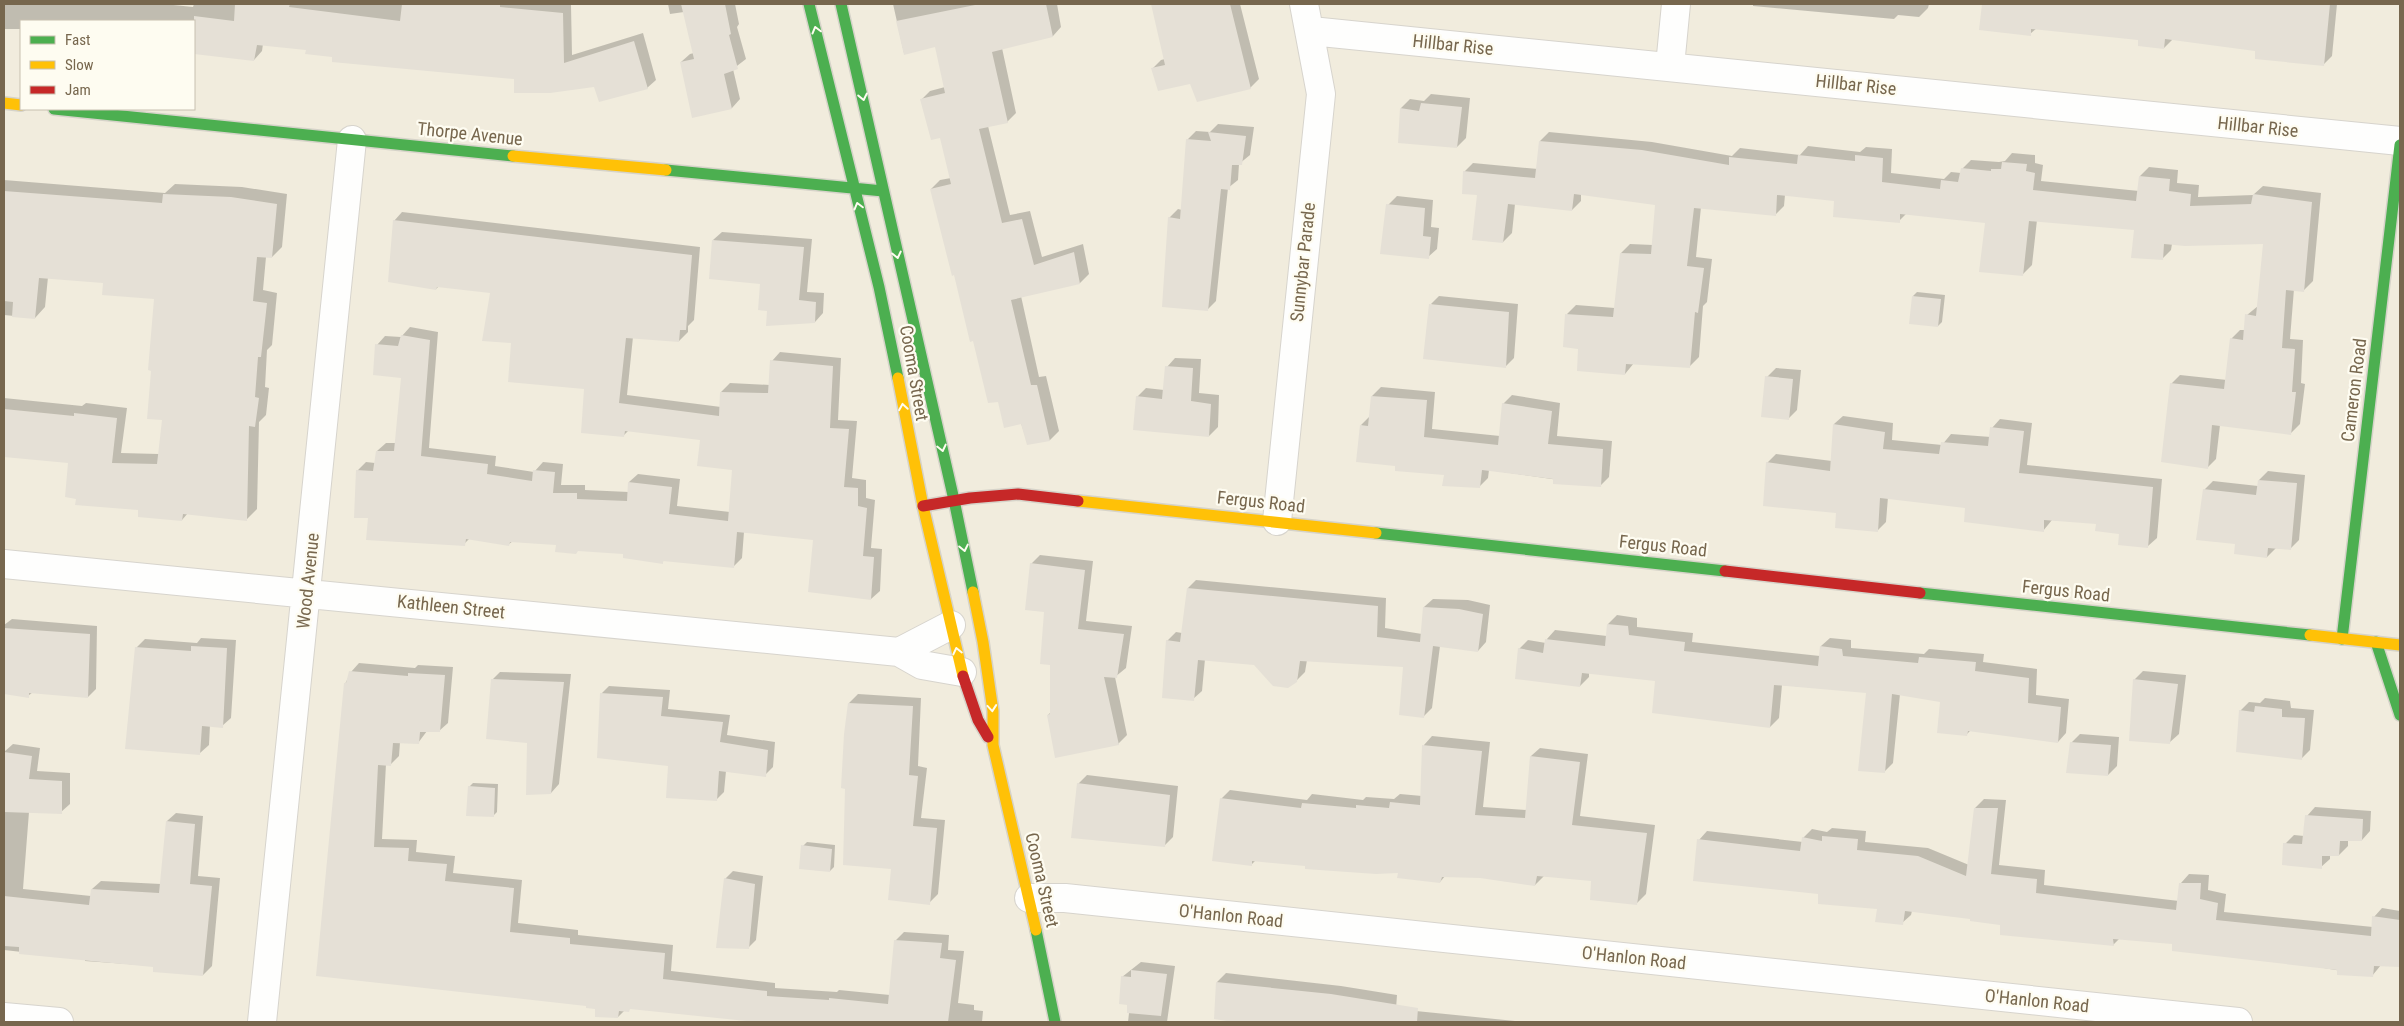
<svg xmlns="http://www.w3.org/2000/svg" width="2404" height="1026" viewBox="0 0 2404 1026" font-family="'Roboto Condensed',sans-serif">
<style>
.residential{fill:#f1ecdd;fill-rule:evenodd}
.shadow{fill:#0003}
.building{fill:#e5e0d6}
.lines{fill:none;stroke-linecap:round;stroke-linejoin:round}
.street-casing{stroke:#d7d4cd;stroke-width:30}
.fast-casing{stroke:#d6d3c9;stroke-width:14}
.slow-casing{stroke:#d6d3c9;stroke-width:14}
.jam-casing{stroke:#d6d3c9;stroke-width:14}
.street{stroke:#fefefd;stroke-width:28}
.fast{stroke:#4caf50;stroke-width:11}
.slow{stroke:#ffc107;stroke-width:11}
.jam{stroke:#c62828;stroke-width:11}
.oneway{stroke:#fefcf1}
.labels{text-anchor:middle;stroke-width:4.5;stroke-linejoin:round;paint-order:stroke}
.street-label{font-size:18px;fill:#77674e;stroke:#fefcf1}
</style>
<rect width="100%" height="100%" fill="#f8f7ef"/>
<path class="residential" d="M4 4H2400V1022H4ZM21 21H194V109H21Z"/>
<path class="shadow" d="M4 4H164L193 7 194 4 571 5 572 55 643 33 656 80 647 88 595 86 333 56 307 49 263 44 262 51 254 60 194 53V21H21V29H4Z
M668 4H735L739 24 737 27 746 59 733 69 740 99 732 108 693 117 681 62 690 54 694 53 684 12 670 14Z
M893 4H1057L1061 27 1053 36 1002 48 1016 113 1007 122 988 126 1010 215 1030 211 1042 257 1083 244 1089 274 1080 283 1021 296 1039 377 1046 376 1059 431 1050 440 1028 444 1021 423 999 401 955 274 931 189 940 180 951 178 941 137 921 100 930 91 945 87 936 46 904 53Z
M1152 4H1240L1259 79 1250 88 1191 83 1152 69 1161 60 1165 59Z
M1753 4H1929L1928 8 1919 17 1898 15 1894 19 1753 6Z
M1975 4H2337L2332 56 2323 65 2257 50 2173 39 2164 48 2139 39 2037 28 2030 34 1983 5Z
M1431 94 1470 98 1466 138 1457 147 1400 141 1401 108 1410 99 1424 101Z
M1218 124 1254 127 1250 155 1239 164 1238 180 1228 188 1216 301 1207 310 1169 218 1178 209 1182 210 1187 140 1196 131 1210 132Z
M1549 132 1652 142 1732 156 1740 148 1800 155 1808 146 1860 152 1866 147 1892 149 1891 173 1944 179 1951 172 1961 173 1962 169 1971 160 1999 162 2005 161 2012 153 2035 155V163L2043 165 2041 181 2139 191 2140 176 2149 167 2178 170 2177 183 2199 185 2198 197 2253 195 2263 186 2321 193 2313 281 2304 290 2294 289 2290 339 2303 340 2301 383 2305 384 2300 424 2291 433 2220 425 2216 459 2207 468 2171 384 2180 375 2227 380 2231 339 2240 330H2245L2247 315 2258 306 2265 243 2172 244 2171 250 2162 259 2135 229 2037 220 2032 265 2023 274 1986 221 1907 213 1899 221 1835 200 1785 195 1784 206 1775 215 1701 207 1696 257 1712 259 1707 302 1703 306 1699 357 1690 366 1634 363 1625 374 1580 348 1567 314 1576 305 1615 308 1621 253 1630 244 1653 245 1656 204 1581 194V201L1572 210 1515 204 1512 233 1503 242 1464 172 1473 163 1538 169 1540 141Z
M4 180 165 193 175 184 242 187 287 194 282 247 272 257H266L263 290 277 293 272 345 267 350 265 387 269 388 266 415 259 422 257 509 247 519 188 513 182 520 140 509 77 498 70 462 4 456V398L82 406 86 403 127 408 121 453 159 454 163 419 155 298 105 282 48 277 45 307 35 318 4 315Z
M1397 196 1433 200 1431 227 1439 228 1437 249 1428 257 1388 205Z
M402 212 700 247 694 320 688 326V332L679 341 633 337 627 395 721 407V392L730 383 770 385 772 361 780 352 841 358 838 420 857 421 852 478 866 480V498L875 500 871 548 882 549 880 591 871 599 815 539 744 532 742 558 733 567 665 560 662 562 625 553 558 544 513 541 509 544 470 538 464 544 370 517 357 471 366 462 375 463 377 451 386 443H396L403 377 377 345 385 336 401 337 410 327 438 332 429 448 496 456 495 466 534 472 543 462 563 464 561 485H585V490L629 492V482L638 474 680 479 677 506 730 512 734 469 701 439 629 430 624 435 585 388 513 342 491 292 439 286 436 289 394 221Z
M722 232 812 239 807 292 824 293 823 313 815 322 768 310 761 283 713 240Z
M1917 292 1945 295 1942 322 1938 326 1913 296Z
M1439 296 1518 304 1514 358 1505 367 1431 304Z
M1175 358 1201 359 1199 393 1219 395 1218 427 1209 436 1137 397 1146 388 1164 390 1167 367Z
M1776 368 1801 370 1797 410 1788 419 1767 377Z
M1381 387 1435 392 1432 429 1500 436 1503 404 1512 395 1560 403 1557 436 1612 441 1609 477 1600 486 1489 470 1488 478 1479 487 1445 474 1396 465 1361 425 1370 416 1372 396Z
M1843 416 1893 423 1892 440 1942 445 1951 434 1991 437 1992 428 2000 419 2032 423 2027 465 2162 479 2157 538 2148 546 2097 523 2052 520 2043 531 1966 507 1888 497 1886 522 1877 531 1837 511 1767 463 1776 454 1832 461 1834 424Z
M2268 471 2305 475 2299 540 2290 549 2276 548 2267 557 2237 542 2204 490 2213 481 2258 486 2259 480Z
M1040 555 1093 561 1086 621 1132 626 1126 668 1115 677 1127 735 1118 744 1048 715 1052 711V664L1046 611 1031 564Z
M1196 580 1386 598 1385 628 1422 634 1424 607 1433 599 1468 600 1490 605 1486 642 1478 651 1440 646 1432 708 1424 716 1404 666 1307 660 1305 672 1296 681 1254 664 1205 659 1202 691 1193 699 1167 641 1176 632 1182 633 1188 588Z
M1617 615 1637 618V627L1693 633 1692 642 1820 656 1821 646 1830 638 1851 640V648L1924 654 1929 649 1984 654 1983 662 2037 669 2036 695 2069 699 2066 733 2058 742 1971 730 1967 734 1941 701 1900 694 1893 763 1884 772 1867 692 1782 685 1779 718 1770 727 1656 680 1589 672V677L1580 686 1519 649 1528 640 1546 643 1547 639 1555 630 1607 636 1608 624Z
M12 619 97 626 96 689 88 697 33 692 28 696 4 693V625Z
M201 638 236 640 231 718 222 726 210 725 209 745 200 753 136 648 145 639 197 643Z
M359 663 415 668 418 665 453 667 448 723 439 731H427L418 743 400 742 399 756 390 765 386 764 382 839 417 840 416 852 455 856 453 873 522 880 518 923 578 930V935L673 945 671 971 775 983V988L837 992 839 990 890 995 895 941 904 932 949 935 948 950 964 951 958 1003 974 1005V1010L983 1011 982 1022H771L631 1008 625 1010 618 1017 587 1005 317 975 345 684 351 672Z
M2143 671 2186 675 2179 734 2170 742 2134 680Z
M500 672 571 674 559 784 551 793 529 742 492 680Z
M609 686 670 690 668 709 730 715 727 735 775 742 773 767 765 775 726 771 724 792 716 800 669 765 601 694Z
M858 694 921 698 918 766 927 768 921 818 945 820 938 894 929 903 892 868 849 703Z
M2265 698 2290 701 2291 708 2314 710 2310 750 2301 759 2240 711 2249 702 2260 703Z
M2080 734 2119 737 2117 766 2108 775 2071 743Z
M1432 736 1490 742 1483 807 1527 810 1531 756 1540 748 1588 754 1580 816 1655 825 1646 894 1637 903 1593 880 1544 876 1535 885 1480 877 1446 875 1440 882 1399 872 1256 860 1251 865 1221 799 1230 790 1307 800 1312 794 1363 800 1366 797 1394 799 1400 794 1422 796 1424 745Z
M13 744 40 748 37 771 70 773V804L61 812H29L23 889 91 896 92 889 101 881 161 884 167 821 176 813 203 816 198 876 220 878 212 966 203 975 155 966 85 961V959L4 950V752Z
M1087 775 1178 786 1173 837 1164 846 1078 784Z
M473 783 498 784 497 812 493 816 469 787Z
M1984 799 2006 800 1999 865 2045 870 2044 885 2179 901 2181 883 2189 874 2209 875 2208 890 2226 894 2224 912 2373 927 2374 917 2382 908 2400 911V966L2381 965 2372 976 2174 943 2120 938 2113 945 1971 917 1912 911 1911 915 1902 923 1878 908 1819 892 1699 840 1707 831 1803 842V838L1812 829 1827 832 1832 828 1866 831 1865 842 1928 848 1969 865 1975 808Z
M2315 807 2371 811 2370 831 2362 840H2348V846L2339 855H2330V859L2321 867 2285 844 2294 835 2304 836 2307 816Z
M807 842 835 845 834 867 830 871 803 846Z
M733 871 763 876 756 940 748 948 725 879Z
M1141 962 1175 966 1167 1022H1128L1130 1004 1122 977Z
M1226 973 1341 986 1397 995 1396 1009 1525 1022H1241L1215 1018 1217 982Z"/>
<path class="building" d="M235 4H290L289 7 400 21 402 4H500V7L563 13 564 63 634 41 648 89 599 102 594 87 550 93H514V79L332 62V57L305 54 306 50 257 45 254 61 194 54V16L234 21Z
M681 4H725L731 34 729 35 738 69 724 74 732 109 692 118 680 62 694 59Z
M980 4H1046L1053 37 992 52 1008 123 979 129 1002 223 1022 219 1034 265 1074 252 1080 284 1011 300 1031 385H1037L1050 441 1027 445 1021 424 1004 428 998 402 988 403 973 341 970 342 954 275 952 276 930 189 951 184 940 138 931 140 920 99 945 93 935 47 904 55 896 21Z
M1151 4H1230L1251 89 1197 102 1190 84 1158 91 1151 68 1165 65Z
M1982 4H2330L2324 66 2255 59V51L2165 39 2164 49 2138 46V40L2031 29V36L1979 30Z
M1421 103 1462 107 1457 148 1398 143 1400 108 1419 111Z
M1208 132 1246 136 1242 165H1232L1230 190 1221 189 1208 311 1162 307 1168 217 1180 219 1186 139 1211 141Z
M1539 141 1642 150 1729 165V157L1797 164 1798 155 1855 161V155L1883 158 1882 182 1940 189 1941 180 1958 182 1961 168 1991 171V169H2001L2002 162 2027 164 2026 171 2035 173 2033 190 2136 201 2139 176 2170 179 2169 191 2191 194 2190 206 2251 204 2253 194 2312 202 2304 292 2286 290 2282 348 2295 349 2292 392H2296L2291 435 2212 425 2208 469 2161 462 2170 383 2224 389 2230 338 2243 340 2245 314 2256 316 2263 244 2185 246 2164 244 2163 260 2131 258 2134 230 2029 221 2023 276 1979 272 1985 223 1900 214V223L1833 217 1834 201 1777 195 1776 216 1694 208 1687 266 1704 268 1698 313 1695 312 1690 368 1626 364 1625 375 1577 371 1578 349 1563 347 1565 314 1613 317 1620 253 1651 254 1655 205 1574 194 1572 211 1508 204 1503 243 1472 240 1477 195 1462 194 1463 171 1535 178Z
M4 191 162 203 163 194 231 197 277 204 272 258 257 257 253 301 267 303 261 357H258L255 397 259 398 255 427 249 426 247 521 183 514 182 521 138 517V510L75 505 76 499 65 497 68 463 4 457V409L74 416V413L117 418 112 463 157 464 162 420 147 419 151 371 148 370 154 299 102 295 103 283 39 278 35 319 12 317 13 302 4 301Z
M1386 204 1425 208 1423 236 1431 237 1429 259 1380 254Z
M393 220 692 255 686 330H680L679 342 626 338 619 403 719 416 720 392 768 393 770 360 833 366 830 428 849 429 844 487 858 488V506L867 508 863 556 874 557 871 600 808 592 813 540 737 532 734 568 663 561V564L623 558V554L578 551 576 554 555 552 556 545 510 542 509 546 466 539 465 546 366 540 368 518H354L356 470 373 471 376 451H394L401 378 373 375 375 344 398 346 401 335 430 340 421 456 488 464 487 474 532 481 533 470 555 472 553 493H577V499L627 501 628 482 672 487 669 514 728 521 732 470 697 466 700 440 625 431 624 437 581 433 584 389 508 382 511 343 482 341 490 293 437 287 436 290 388 282Z
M712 240 804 247 799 300 816 302 815 323 766 326 767 311 758 310 760 284 709 279Z
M1912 296 1941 299 1938 327 1909 324Z
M1429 304 1509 312 1506 368 1423 359Z
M1165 366 1193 368 1191 401 1211 404 1209 437 1133 430 1136 396 1162 399Z
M1765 376 1793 379 1789 420 1761 417Z
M1371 396 1427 400 1424 437 1498 445 1502 403 1552 411 1548 444 1603 449 1601 487 1553 484V479L1482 470 1480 488 1442 486 1444 475 1395 471V466L1356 462 1360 425 1368 426Z
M1833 424 1885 432 1883 449 1939 454 1941 442 1988 446 1990 427 2024 431 2019 473 2153 487 2148 548 2118 545 2119 534 2095 531 2096 524 2044 520V532L1964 522 1965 508 1880 498 1878 532 1835 528 1836 513 1763 506 1766 462 1830 471Z
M2258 480 2297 483 2291 550 2268 548 2267 558 2234 554 2235 544 2196 540 2203 489 2256 495Z
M1030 563 1085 570 1078 629 1124 634 1117 678 1104 677 1119 745 1055 758 1047 715 1050 714V665L1040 664 1044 612 1025 610Z
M1187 588 1378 606 1377 637 1420 642 1423 607 1459 609 1483 614 1478 652 1433 646 1424 718 1399 715 1403 667 1300 661 1297 682 1288 688 1273 686 1254 665 1198 660 1194 701 1162 698 1166 640 1180 642Z
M1607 624 1628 626 1629 635 1685 642 1684 651 1818 666 1820 646 1842 649 1843 656 1918 663 1919 657 1976 662 1975 671 2029 678 2028 703 2061 707 2058 743 1968 731 1967 736 1937 733 1940 702 1892 694 1885 773 1858 771 1866 693 1774 685 1770 728 1652 713 1655 681 1582 673 1580 687 1515 679 1518 648 1543 653 1545 639 1605 646Z
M4 628 90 634 88 698 29 693V698L4 694Z
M191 646 227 648 223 728 202 726 200 755 125 749 135 647 191 651Z
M349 671 408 676V673L445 675 440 732H420L419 744 393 743 391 766 378 765 374 847 409 848 408 861 447 864 445 881 514 888 510 932 570 938V944L665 953 663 979 767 991V996L829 1000V998L888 1004 894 940 942 943 940 958 956 960 948 1022H756L630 1009 629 1012 619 1011 618 1018 595 1017V1009L586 1008V1006L316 976 344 683H346Z
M491 679 564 682 551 794 526 795 527 743 486 739Z
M2133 679 2178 684 2170 744 2129 741Z
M600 693 663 697 661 716 723 722 720 742 768 750 766 777 719 771 717 801 666 798 668 766 597 758Z
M848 703 913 706 909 775 918 776 913 826 937 828 930 905 888 900 891 869 843 865 845 789 841 788 844 734Z
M2255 706 2282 709V717L2305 718 2302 760 2236 752 2239 710 2254 712Z
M2070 742 2111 745 2108 776 2066 773Z
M1422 745 1482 751 1475 815 1525 818 1530 756 1580 762 1572 825 1647 833 1637 905 1590 900 1591 881 1537 876 1535 886 1480 878 1442 877 1440 883 1397 878 1398 873 1376 874 1305 869V866L1252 861V866L1212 861 1220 798 1301 808 1302 803 1356 808V805L1389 808 1390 802 1420 805Z
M4 752 32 756 29 779 62 781V814L4 812Z
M1077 783 1170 795 1165 847 1071 838Z
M468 786 495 788 494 817 466 816Z
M1974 808H1998L1991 874 2037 879 2036 893 2176 910 2179 883H2201L2200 899 2218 903 2216 920 2371 936 2372 916 2400 920V967L2374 966 2373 977 2337 975V970L2172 951V944L2113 939 2114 946 2000 935V925L1970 921V919L1905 911 1903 925 1875 922 1877 909 1818 904V894L1693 881 1697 839 1800 851 1802 837 1822 841V836L1858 839 1857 850 1918 856 1966 876Z
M2305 815 2363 819 2362 841H2340L2339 856H2322V869L2282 865 2283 843 2302 844Z
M166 821 195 824 190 884 212 886 203 976 153 972V967L19 954V947L4 946V896L89 905 91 889 159 893Z
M801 845 832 849 830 872 799 869Z
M724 878 755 884 749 949 716 948Z
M1131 970 1167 974 1161 1016 1127 1013V1005L1119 1004 1121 976 1131 977Z
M1216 982 1331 994 1418 1008 1417 1022H1233L1214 1019Z"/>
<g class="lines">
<defs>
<path id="street" d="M1311 31 2400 141
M1670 66 1676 4
M1277 521 1321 94 1304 4
M4 564 899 652 922 665 962 672
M899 652 951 625
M1029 898H1065L2238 1022
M4 1017 59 1022
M262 1022 352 140"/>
<path id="fast" d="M809 4 879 287 898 378
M841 4 954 500 973 592
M54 109 513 156
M666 170 883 191
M1376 533 1725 571
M1920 593 2310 635
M2342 639 2400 145
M2376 642 2400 715
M1036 930 1055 1022"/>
<path id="slow" d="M4 103 21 105
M513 156 666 170
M898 378 923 506 963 676
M1078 501 1376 533
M973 592 983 642 993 711V745L1036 930
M2310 635 2400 645"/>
<path id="jam" d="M923 506 970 498 1018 494 1078 501
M1725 571 1920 593
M963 676 978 720 988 737"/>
</defs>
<use href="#street" class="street-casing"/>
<use href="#fast" class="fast-casing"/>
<use href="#slow" class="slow-casing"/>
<use href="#jam" class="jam-casing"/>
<use href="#street" class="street"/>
<use href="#fast" class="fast"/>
<use href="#slow" class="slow"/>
<use href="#jam" class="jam"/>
</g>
<defs><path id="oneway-chevron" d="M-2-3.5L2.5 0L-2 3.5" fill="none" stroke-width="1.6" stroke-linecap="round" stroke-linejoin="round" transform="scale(1.25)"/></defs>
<g class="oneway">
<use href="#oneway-chevron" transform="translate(816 30) rotate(-105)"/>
<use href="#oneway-chevron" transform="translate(863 97) rotate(78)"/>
<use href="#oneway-chevron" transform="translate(858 206) rotate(-105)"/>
<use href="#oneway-chevron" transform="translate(897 255) rotate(77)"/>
<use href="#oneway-chevron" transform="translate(903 407) rotate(-99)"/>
<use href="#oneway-chevron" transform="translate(942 448) rotate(77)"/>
<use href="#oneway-chevron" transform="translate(964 548) rotate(78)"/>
<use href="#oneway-chevron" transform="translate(957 651) rotate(-103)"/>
<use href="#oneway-chevron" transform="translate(992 708) rotate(85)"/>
</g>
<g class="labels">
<g class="street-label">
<text transform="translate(1453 45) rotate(6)" y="6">Hillbar Rise</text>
<text transform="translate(1856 85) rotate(6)" y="6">Hillbar Rise</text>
<text transform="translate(2258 127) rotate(6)" y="6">Hillbar Rise</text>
<text transform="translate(470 134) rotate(6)" y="6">Thorpe Avenue</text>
<text transform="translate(1303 262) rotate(-84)" y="6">Sunnybar Parade</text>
<text transform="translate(914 373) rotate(80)" y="6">Cooma Street</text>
<text transform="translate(2354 390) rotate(-83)" y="6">Cameron Road</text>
<text transform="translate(1261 502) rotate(6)" y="6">Fergus Road</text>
<text transform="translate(1663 546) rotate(6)" y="6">Fergus Road</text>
<text transform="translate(308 581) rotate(-84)" y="6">Wood Avenue</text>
<text transform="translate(2066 591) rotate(6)" y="6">Fergus Road</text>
<text transform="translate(451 607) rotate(6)" y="6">Kathleen Street</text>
<text transform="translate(1042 880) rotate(77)" y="6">Cooma Street</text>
<text transform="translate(1231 916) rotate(6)" y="6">O'Hanlon Road</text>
<text transform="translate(1634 958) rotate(6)" y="6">O'Hanlon Road</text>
<text transform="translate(2037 1001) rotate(6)" y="6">O'Hanlon Road</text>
</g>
</g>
<rect width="2404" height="1026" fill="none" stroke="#77674e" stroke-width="10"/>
<rect x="20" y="20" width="175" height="90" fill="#fefcf1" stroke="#c8c0b0"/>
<rect x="30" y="36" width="25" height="8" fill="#4caf50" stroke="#c8c0b0"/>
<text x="65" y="45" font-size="15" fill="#77674e">Fast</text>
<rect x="30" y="61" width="25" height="8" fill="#ffc107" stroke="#c8c0b0"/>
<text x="65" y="70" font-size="15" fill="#77674e">Slow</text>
<rect x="30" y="86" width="25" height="8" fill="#c62828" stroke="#c8c0b0"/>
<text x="65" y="95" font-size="15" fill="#77674e">Jam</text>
</svg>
